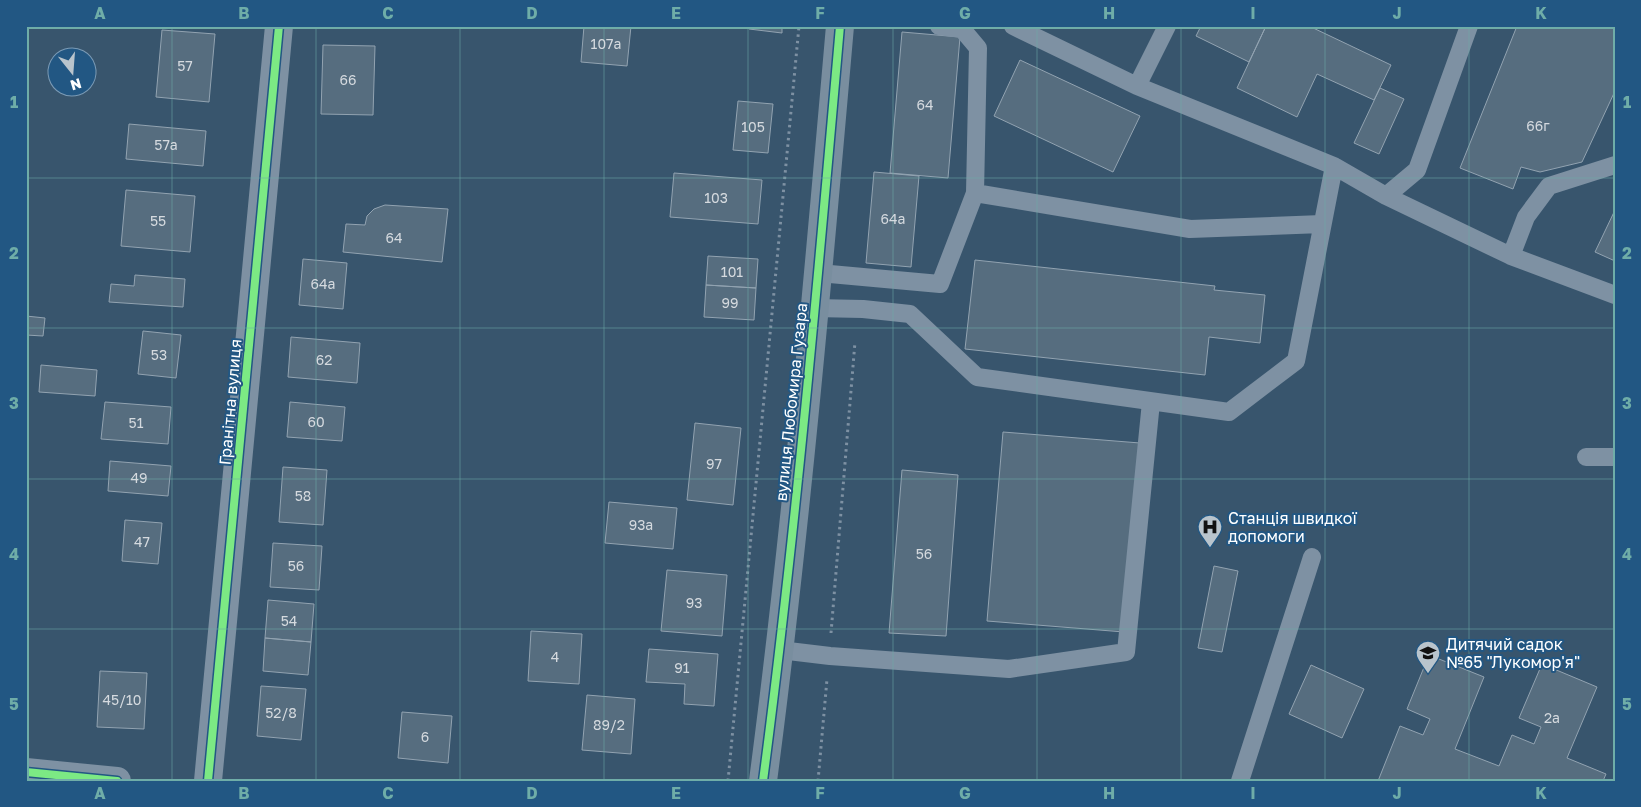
<svg xmlns="http://www.w3.org/2000/svg" width="1641" height="807" viewBox="0 0 1641 807" font-family="'Golos Text',sans-serif">
<style>
.building{fill:#566d7f;stroke:#92a3b1}
.lines{fill:none;stroke-linecap:round;stroke-linejoin:round}
.path{stroke:#7e91a3;stroke-width:3;stroke-dasharray:2.5 4;stroke-linecap:butt}
.lane{stroke:#7e91a3;stroke-width:18}
.street{stroke:#7e91a3;stroke-width:28}
.secondary{stroke:#798e9f;stroke-width:28}
.cycleway-casing{stroke:#225783;stroke-width:11}
.cycleway{stroke:#7ce984;stroke-width:8}
.grid{fill:none;stroke:#6fada8;stroke-width:1;stroke-opacity:0.55}
.labels{text-anchor:middle;stroke-width:4;stroke-linejoin:round;paint-order:stroke}
.number-label{font-size:14px;fill:#d5dadf}
.street-label{font-size:16px;fill:#fff;stroke:#225783}
.poi-label{font-size:16px;fill:#fff;stroke:#225783;text-anchor:start}
.neatline{fill:none;stroke:#6fada8;stroke-width:2}
.grid-label{font-size:16px;text-anchor:middle;font-weight:bold;fill:#6fada8}
</style>
<rect width="100%" height="100%" fill="#38556d"/>
<path class="building" d="M584 26H631L627 66 581 62Z
M750 26H782V33L749 29Z
M1201 26H1266L1249 62 1196 36Z
M1266 26H1309L1391 65 1374 100 1317 74 1297 117 1237 88Z
M1517 26H1615V91L1582 162 1540 172 1521 167 1513 189 1460 168Z
M162 30 215 34 209 102 156 97Z
M902 32 960 37 948 178 890 173Z
M323 45 375 46 373 115 321 114Z
M1020 60 1140 116 1113 172 994 116Z
M1380 88 1404 99 1379 154 1354 143Z
M738 101 773 104 768 153 733 150Z
M129 124 206 131 203 166 126 159Z
M874 172 919 176 911 267 866 263Z
M674 173 762 180 758 224 670 217Z
M126 190 195 196 190 252 121 246Z
M385 205 448 209 442 262 343 252 346 224 365 225 367 216 374 209Z
M1615 210V261L1595 252Z
M708 256 758 259 756 288 706 285Z
M303 259 347 263 343 309 299 305Z
M975 260 1215 286 1214 290 1265 295 1260 343 1209 337 1205 375 965 349Z
M135 275 185 279 183 307 109 302 111 284 134 286Z
M706 285 756 288 754 320 704 317Z
M26 316 45 318 43 336 26 335Z
M143 331 181 335 176 378 138 374Z
M291 337 360 343 357 383 288 377Z
M41 365 97 370 95 396 39 392Z
M105 402 171 407 168 444 101 439Z
M290 402 345 407 342 441 287 437Z
M695 423 741 428 733 505 687 500Z
M1003 432 1140 443 1124 632 987 621Z
M110 461 171 466 168 496 108 491Z
M283 467 327 470 323 525 279 522Z
M902 470 958 475 946 636 889 633Z
M609 502 677 508 673 549 605 543Z
M125 520 162 523 158 564 122 561Z
M273 543 322 546 319 590 270 587Z
M1214 566 1238 571 1222 652 1198 648Z
M667 570 727 575 722 636 661 631Z
M268 600 314 604 311 642 265 638Z
M531 631 582 634 579 684 528 681Z
M265 638 311 642 308 675 263 671Z
M649 649 718 654 714 706 684 704 685 684 646 682Z
M1429 655 1484 677 1455 749 1499 766 1512 735 1534 744 1541 727 1519 718 1542 664 1597 687 1567 758 1606 774 1603 781H1378L1400 726 1423 735 1430 719 1407 709Z
M1311 665 1364 689 1342 738 1289 714Z
M100 671 147 673 144 729 97 727Z
M261 686 306 689 301 740 257 736Z
M587 695 635 699 631 754 582 750Z
M402 712 452 716 448 763 398 758Z"/>
<g class="lines">
<path class="path" d="M831 633 855 342
M728 781 799 26
M818 781 827 679"/>
<path class="lane" d="M1013 26 1137 86 1334 166 1386 196 1511 256 1615 295
M1137 86 1167 26
M975 193 1190 229 1322 224
M1386 196 1417 170 1469 26
M1511 256 1526 217 1549 186 1615 165
M819 273 940 284 975 193 978 48 962 29 939 26
M814 308 863 309 910 314 977 377 1229 412 1296 361 1334 166
M1586 457H1615
M780 650 830 656 1009 669 1126 652 1151 402
M1240 781 1312 557"/>
<path class="street" d="M26 772 117 781
M208 781 279 26"/>
<path class="secondary" d="M763 781C796 530 818 278 840 26"/>
<defs>
<path id="cycleway" d="M26 772 117 781
M208 781 279 26
M763 781C796 530 818 278 840 26"/>
</defs>
<use href="#cycleway" class="cycleway-casing"/>
<use href="#cycleway" class="cycleway"/>
</g>
<path class="grid" d="M172 26V781M316 26V781M460 26V781M604 26V781M748 26V781M893 26V781M1037 26V781M1181 26V781M1325 26V781M1469 26V781M26 178H1615M26 328H1615M26 479H1615M26 629H1615"/>
<defs>
<symbol id="hospital-pin" viewBox="-11 -11 22 30"><path d="M0 17L-7.5 6A9.5 9.5 0 1 1 7.5 6Z" fill="#b9c4cc" stroke="#225783"/><path d="M-5-5h3v3.5h4V-5h3V5h-3V1.5h-4V5h-3Z" fill="#111"/></symbol>
<symbol id="school-pin" viewBox="-11 -11 22 30"><path d="M0 17L-7.5 6A9.5 9.5 0 1 1 7.5 6Z" fill="#b9c4cc" stroke="#225783"/><path d="M0-5L7-2L0 1L-7-2ZM-4 1L0 2.5L4 1V4Q0 6-4 4Z" fill="#111"/></symbol>
</defs>
<g fill-rule="evenodd">
<use href="#hospital-pin" x="1196" y="513" width="28" height="38"/>
<use href="#school-pin" x="1414" y="639" width="28" height="38"/>
</g>
<g class="labels">
<g class="number-label">
<text x="606" y="49">107а</text>
<text x="185" y="71">57</text>
<text x="348" y="85">66</text>
<text x="925" y="110">64</text>
<text x="1538" y="131">66г</text>
<text x="753" y="132">105</text>
<text x="166" y="150">57а</text>
<text x="716" y="203">103</text>
<text x="893" y="224">64а</text>
<text x="158" y="226">55</text>
<text x="394" y="243">64</text>
<text x="732" y="277">101</text>
<text x="323" y="289">64а</text>
<text x="730" y="308">99</text>
<text x="159" y="360">53</text>
<text x="324" y="365">62</text>
<text x="316" y="427">60</text>
<text x="136" y="428">51</text>
<text x="714" y="469">97</text>
<text x="139" y="483">49</text>
<text x="303" y="501">58</text>
<text x="641" y="530">93а</text>
<text x="142" y="547">47</text>
<text x="924" y="559">56</text>
<text x="296" y="571">56</text>
<text x="694" y="608">93</text>
<text x="289" y="626">54</text>
<text x="555" y="662">4</text>
<text x="682" y="673">91</text>
<text x="122" y="705">45/10</text>
<text x="281" y="718">52/8</text>
<text x="1552" y="723">2а</text>
<text x="609" y="730">89/2</text>
<text x="425" y="742">6</text>
</g>
<g class="street-label">
<text transform="translate(230 402) rotate(-85)" y="6">Гранітна вулиця</text>
<text transform="translate(791 402) rotate(-84)" y="6">вулиця Любомира Гузара</text>
</g>
<g class="poi-label">
<text x="1228" y="524">Станція швидкої<tspan x="1228" dy="18">допомоги</tspan></text>
<text x="1446" y="650">Дитячий садок<tspan x="1446" dy="18">№65 "Лукомор'я"</tspan></text>
</g>
</g>
<rect width="1641" height="807" fill="none" stroke="#225783" stroke-width="55"/>
<g transform="translate(72 72) rotate(163)"><circle r="24" fill="#225783" stroke="#7a9ab5"/>
<path d="M0-4L9 19L0 12L-9 19Z" fill="#b9c4cc"/>
<text y="-8" font-size="14" font-weight="bold" text-anchor="middle" fill="#ffffff">N</text>
</g>
<rect x="28" y="28" width="1586" height="752" class="neatline"/>
<g class="grid-label">
<text x="100" y="19">A</text>
<text x="244" y="19">B</text>
<text x="388" y="19">C</text>
<text x="532" y="19">D</text>
<text x="676" y="19">E</text>
<text x="820" y="19">F</text>
<text x="965" y="19">G</text>
<text x="1109" y="19">H</text>
<text x="1253" y="19">I</text>
<text x="1397" y="19">J</text>
<text x="1541" y="19">K</text>
<text x="14" y="108">1</text>
<text x="1627" y="108">1</text>
<text x="14" y="259">2</text>
<text x="1627" y="259">2</text>
<text x="14" y="409">3</text>
<text x="1627" y="409">3</text>
<text x="14" y="560">4</text>
<text x="1627" y="560">4</text>
<text x="14" y="710">5</text>
<text x="1627" y="710">5</text>
<text x="100" y="799">A</text>
<text x="244" y="799">B</text>
<text x="388" y="799">C</text>
<text x="532" y="799">D</text>
<text x="676" y="799">E</text>
<text x="820" y="799">F</text>
<text x="965" y="799">G</text>
<text x="1109" y="799">H</text>
<text x="1253" y="799">I</text>
<text x="1397" y="799">J</text>
<text x="1541" y="799">K</text>
</g>
</svg>
